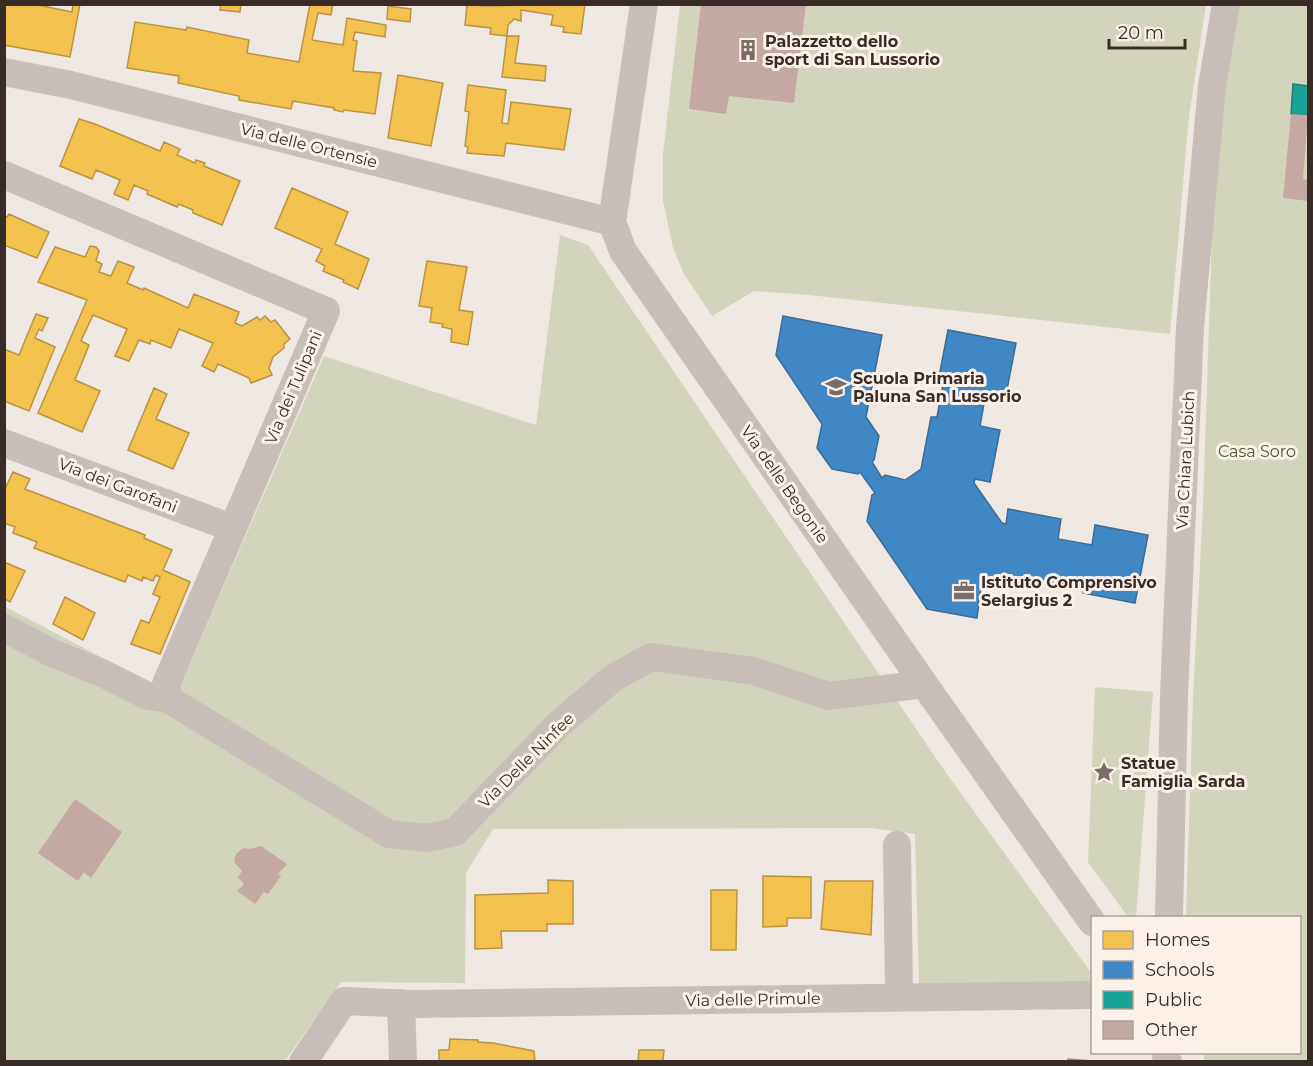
<svg xmlns="http://www.w3.org/2000/svg" width="1313" height="1066" viewBox="0 0 1313 1066" font-family="Montserrat,sans-serif">
<style>
.green{fill:#d2d4bb}
.homes{fill:#f2c14e;stroke:#ba9443;stroke-width:1.5}
.schools{fill:#3f88c5;stroke:#3d6c96;stroke-width:1.5}
.public{fill:#17a398;stroke:#217f76;stroke-width:1.5}
.building{fill:#c3a8a3}
.lines{fill:none;stroke-linecap:round;stroke-linejoin:round}
.minor{stroke:#c8bfba;stroke-width:28}
.labels{text-anchor:middle;stroke-width:6;stroke-linejoin:round;paint-order:stroke}
.poi-label{font-size:16px;font-weight:bold;fill:#392c28;stroke:#fbf1e9;text-anchor:start}
.street-label{font-size:16px;fill:#392c28;stroke:#fbf1e9}
.park-label{font-size:16px;fill:#4d592a;stroke:#fbf1e9}
</style>
<rect width="100%" height="100%" fill="#eee7e2"/>
<path class="green" d="M680 5H1206L1189 116 1170 334 809 295 754 291 712 316 684 274 673 248 663 201V154Z
M1226 5H1308V1061H1205L1203 1053 1300 1052V918H1186L1193 697 1203 507 1218 48Z
M560 235 588 245 944 770 1092 974V987L919 984 915 834 871 828 493 829 466 873 465 983 341 982 285 1061H5L4 606 154 685 179 689 324 356 536 425Z
M1095 687 1153 692 1136 917H1128L1088 862Z"/>
<path class="homes" d="M4 4H33L72 12 73 4H80L70 57 4 45Z
M221 4H241L240 12 220 10Z
M310 4H333L331 15 318 13 312 40 343 45 347 18 386 25 385 37 355 32 353 40 357 41 353 71 381 73 375 114 344 110 343 112 334 110V108L293 101 291 109 239 100V96L178 83 179 76 127 68 135 22 186 30 187 27 249 40 247 53 299 62Z
M467 4 484 6 585 4 581 34 563 32 564 27 551 25 553 15 521 10V21L514 19 508 25 507 36 490 34 491 28 465 25Z
M388 6 411 9 410 22 387 19Z
M507 36H519L515 63 546 66 545 81 502 77Z
M398 75 443 83 431 146 388 138Z
M468 85 506 90 502 123 508 124 511 102 571 109 564 150 506 143 504 156 467 153 468 147 465 146 469 112 465 111Z
M79 119 95 124 160 151 164 142 180 149 177 155 195 163 196 160 205 163 204 166 240 181 222 225 193 213V210L179 204 177 207 147 194 148 191 134 185 128 200 114 194 120 180 96 170 92 179 60 166Z
M292 188 348 212 335 244 369 259 358 289 343 282 344 280 323 271 325 266 316 261 322 249 275 228Z
M9 214 49 232 37 258 4 245V216L7 217Z
M90 246 96 247 99 251 96 261 102 264 99 272 111 276 118 261 134 267 127 283 143 290 144 288 188 308 194 294 239 312 235 323 242 326 257 317 260 320 265 316 271 322 275 320 290 339 284 344V348L273 357 269 368 272 375 251 383 249 378 218 364 214 372 202 366 213 343 179 329 171 348 151 340 150 344 139 340 129 361 115 356 127 329 93 315 81 341 89 345 75 380 100 391 82 432 38 413 87 300 38 282 55 247 85 257Z
M427 261 467 267 459 310 473 312 468 345 451 342 452 329 442 327 443 324 430 322 432 308 419 306Z
M36 314 48 318 42 331 39 329 35 338 55 347 29 411 4 401V349L19 355Z
M154 388 167 394 156 419 189 433 173 469 128 450Z
M13 472 30 479 25 489 145 535 144 538 172 550 163 570 190 582 160 654 131 644 141 620 149 623 160 597 153 594 160 577 156 575 153 581 143 577 142 581 128 575 125 582 34 548 37 542 13 533 15 527 4 523V491Z
M4 562 25 571 10 602 4 598Z
M65 597 95 613 83 640 53 624Z
M763 876 811 877V918H787V926L763 927Z
M548 880 573 881V924H547V931H501L502 948 475 949V895L548 893Z
M825 881H873L871 935 821 929Z
M711 890H737L736 950H711Z
M450 1039 478 1040V1042L493 1043 534 1051 535 1062H439V1050H449Z
M639 1050H664L663 1062H638Z
M1068 1059 1106 1062H1068Z"/>
<path class="schools" d="M783 316 882 335 866 417 879 436 874 460 872 462 882 478 885 475 905 480 921 469 931 417H937L943 384 938 382 948 330 1016 343 1006 395 986 392 980 426 1000 430 990 482 975 479 974 483 1002 523 1006 524 1008 509 1061 519 1058 539 1092 545 1095 525 1148 535 1135 603 1083 593 1084 588 1050 582 997 577 981 588 977 618 927 609 867 521 872 495 875 493 860 472 858 474 832 469 817 448 822 424 776 355Z"/>
<path class="public" d="M1293 84 1308 86V115L1291 114Z"/>
<path class="building" d="M701 4H806L794 103 729 96 726 114 689 109Z
M1291 114 1308 115 1303 179 1308 180V201L1283 198Z
M75 799 122 832 91 878 84 872 78 881 38 853Z
M261 846 287 864 278 874 281 876 268 894 264 892 255 904 237 891 244 884 238 877 242 871 234 862 236 854 243 848 250 849Z"/>
<g class="lines">
<path class="minor" d="M644 4 612 222 623 251 924 684 1092 922
M4 72 71 85 612 222
M4 175 326 311 166 684 168 699 389 834 427 838 455 832 559 724 613 678 651 657 754 671 829 696 924 684
M4 443 232 528
M4 628 52 653 104 674 148 696 168 699
M897 845 899 997
M1169 918 1174 695 1190 327 1212 86 1226 4
M401 1003 403 1062
M1165 1052 1168 1062
M303 1062 344 1001 414 1004 1092 995"/>
</g>
<defs>
<symbol id="building-bare" viewBox="-9 -9 18 18"><path d="M-4-6H4V6H1V3H-1V6H-4ZM-2.5-4.3h1.7v1.8h-1.7ZM.8-4.3h1.7v1.8H.8ZM-2.5-1h1.7V.8h-1.7ZM.8-1h1.7V.8H.8Z" fill="#786d69" stroke="#fbf1e9" stroke-width="2.5" paint-order="stroke"/></symbol>
<symbol id="school-bare" viewBox="-9 -9 18 18"><path d="M0-5L7-2L0 1L-7-2ZM-4 1L0 2.5L4 1V4Q0 6-4 4Z" fill="#786d69" stroke="#fbf1e9" stroke-width="2.5" paint-order="stroke"/></symbol>
<symbol id="office-bare" viewBox="-9 -9 18 18"><path d="M-6-3h4V-5.5h4V-3h4V5H-6ZM-1-4.5V-3h2v-1.5ZM-6 0V1H6V0Z" fill="#786d69" stroke="#fbf1e9" stroke-width="2.5" paint-order="stroke"/></symbol>
<symbol id="sight-bare" viewBox="-9 -9 18 18"><path d="M0-6L1.8-2.2L6-1.7L2.9 1.2L3.7 5.4L0 3.3L-3.7 5.4L-2.9 1.2L-6-1.7L-1.8-2.2Z" fill="#786d69" stroke="#fbf1e9" stroke-width="2.5" paint-order="stroke"/></symbol>
</defs>
<g fill-rule="evenodd">
<use href="#building-bare" x="733" y="35" width="30" height="30"/>
<use href="#school-bare" x="821" y="372" width="30" height="30"/>
<use href="#office-bare" x="949" y="576" width="30" height="30"/>
<use href="#sight-bare" x="1089" y="757" width="30" height="30"/>
</g>
<g class="labels">
<g class="poi-label">
<text x="765" y="47">Palazzetto dello<tspan x="765" dy="18">sport di San Lussorio</tspan></text>
<text x="853" y="384">Scuola Primaria<tspan x="853" dy="18">Paluna San Lussorio</tspan></text>
<text x="981" y="588">Istituto Comprensivo<tspan x="981" dy="18">Selargius 2</tspan></text>
<text x="1121" y="769">Statue<tspan x="1121" dy="18">Famiglia Sarda</tspan></text>
</g>
<g class="street-label">
<text transform="translate(309 145) rotate(14)" y="6">Via delle Ortensie</text>
<text transform="translate(293 387) rotate(-67)" y="6">Via dei Tulipani</text>
<text transform="translate(1185 460) rotate(-87)" y="6">Via Chiara Lubich</text>
<text transform="translate(785 484) rotate(55)" y="6">Via delle Begonie</text>
<text transform="translate(118 485) rotate(21)" y="6">Via dei Garofani</text>
<text transform="translate(526 760) rotate(-45)" y="6">Via Delle Ninfee</text>
<text transform="translate(753 999) rotate(-1)" y="6">Via delle Primule</text>
</g>
<g class="park-label">
<text x="1257" y="457">Casa Soro</text>
</g>
</g>
<rect width="1313" height="1066" fill="none" stroke="#392c28" stroke-width="12"/>
<rect x="1091" y="916" width="210" height="138" fill="#fbf1e9" stroke="#ada29c" stroke-width="1.5"/>
<rect x="1103" y="931" width="30" height="18" fill="#f2c14e" stroke="#ada29c" stroke-width="1.5"/>
<text x="1145" y="946" font-size="18" fill="#392c28">Homes</text>
<rect x="1103" y="961" width="30" height="18" fill="#3f88c5" stroke="#ada29c" stroke-width="1.5"/>
<text x="1145" y="976" font-size="18" fill="#392c28">Schools</text>
<rect x="1103" y="991" width="30" height="18" fill="#17a398" stroke="#ada29c" stroke-width="1.5"/>
<text x="1145" y="1006" font-size="18" fill="#392c28">Public</text>
<rect x="1103" y="1021" width="30" height="18" fill="#c3a8a3" stroke="#ada29c" stroke-width="1.5"/>
<text x="1145" y="1036" font-size="18" fill="#392c28">Other</text>
<path d="M1109 39v9h76v-9" fill="none" stroke="#392c28" stroke-width="3"/>
<text x="1118" y="39" font-size="18" fill="#392c28" stroke="#fbf1e9" stroke-width="4.5" paint-order="stroke">20 m</text>
</svg>
